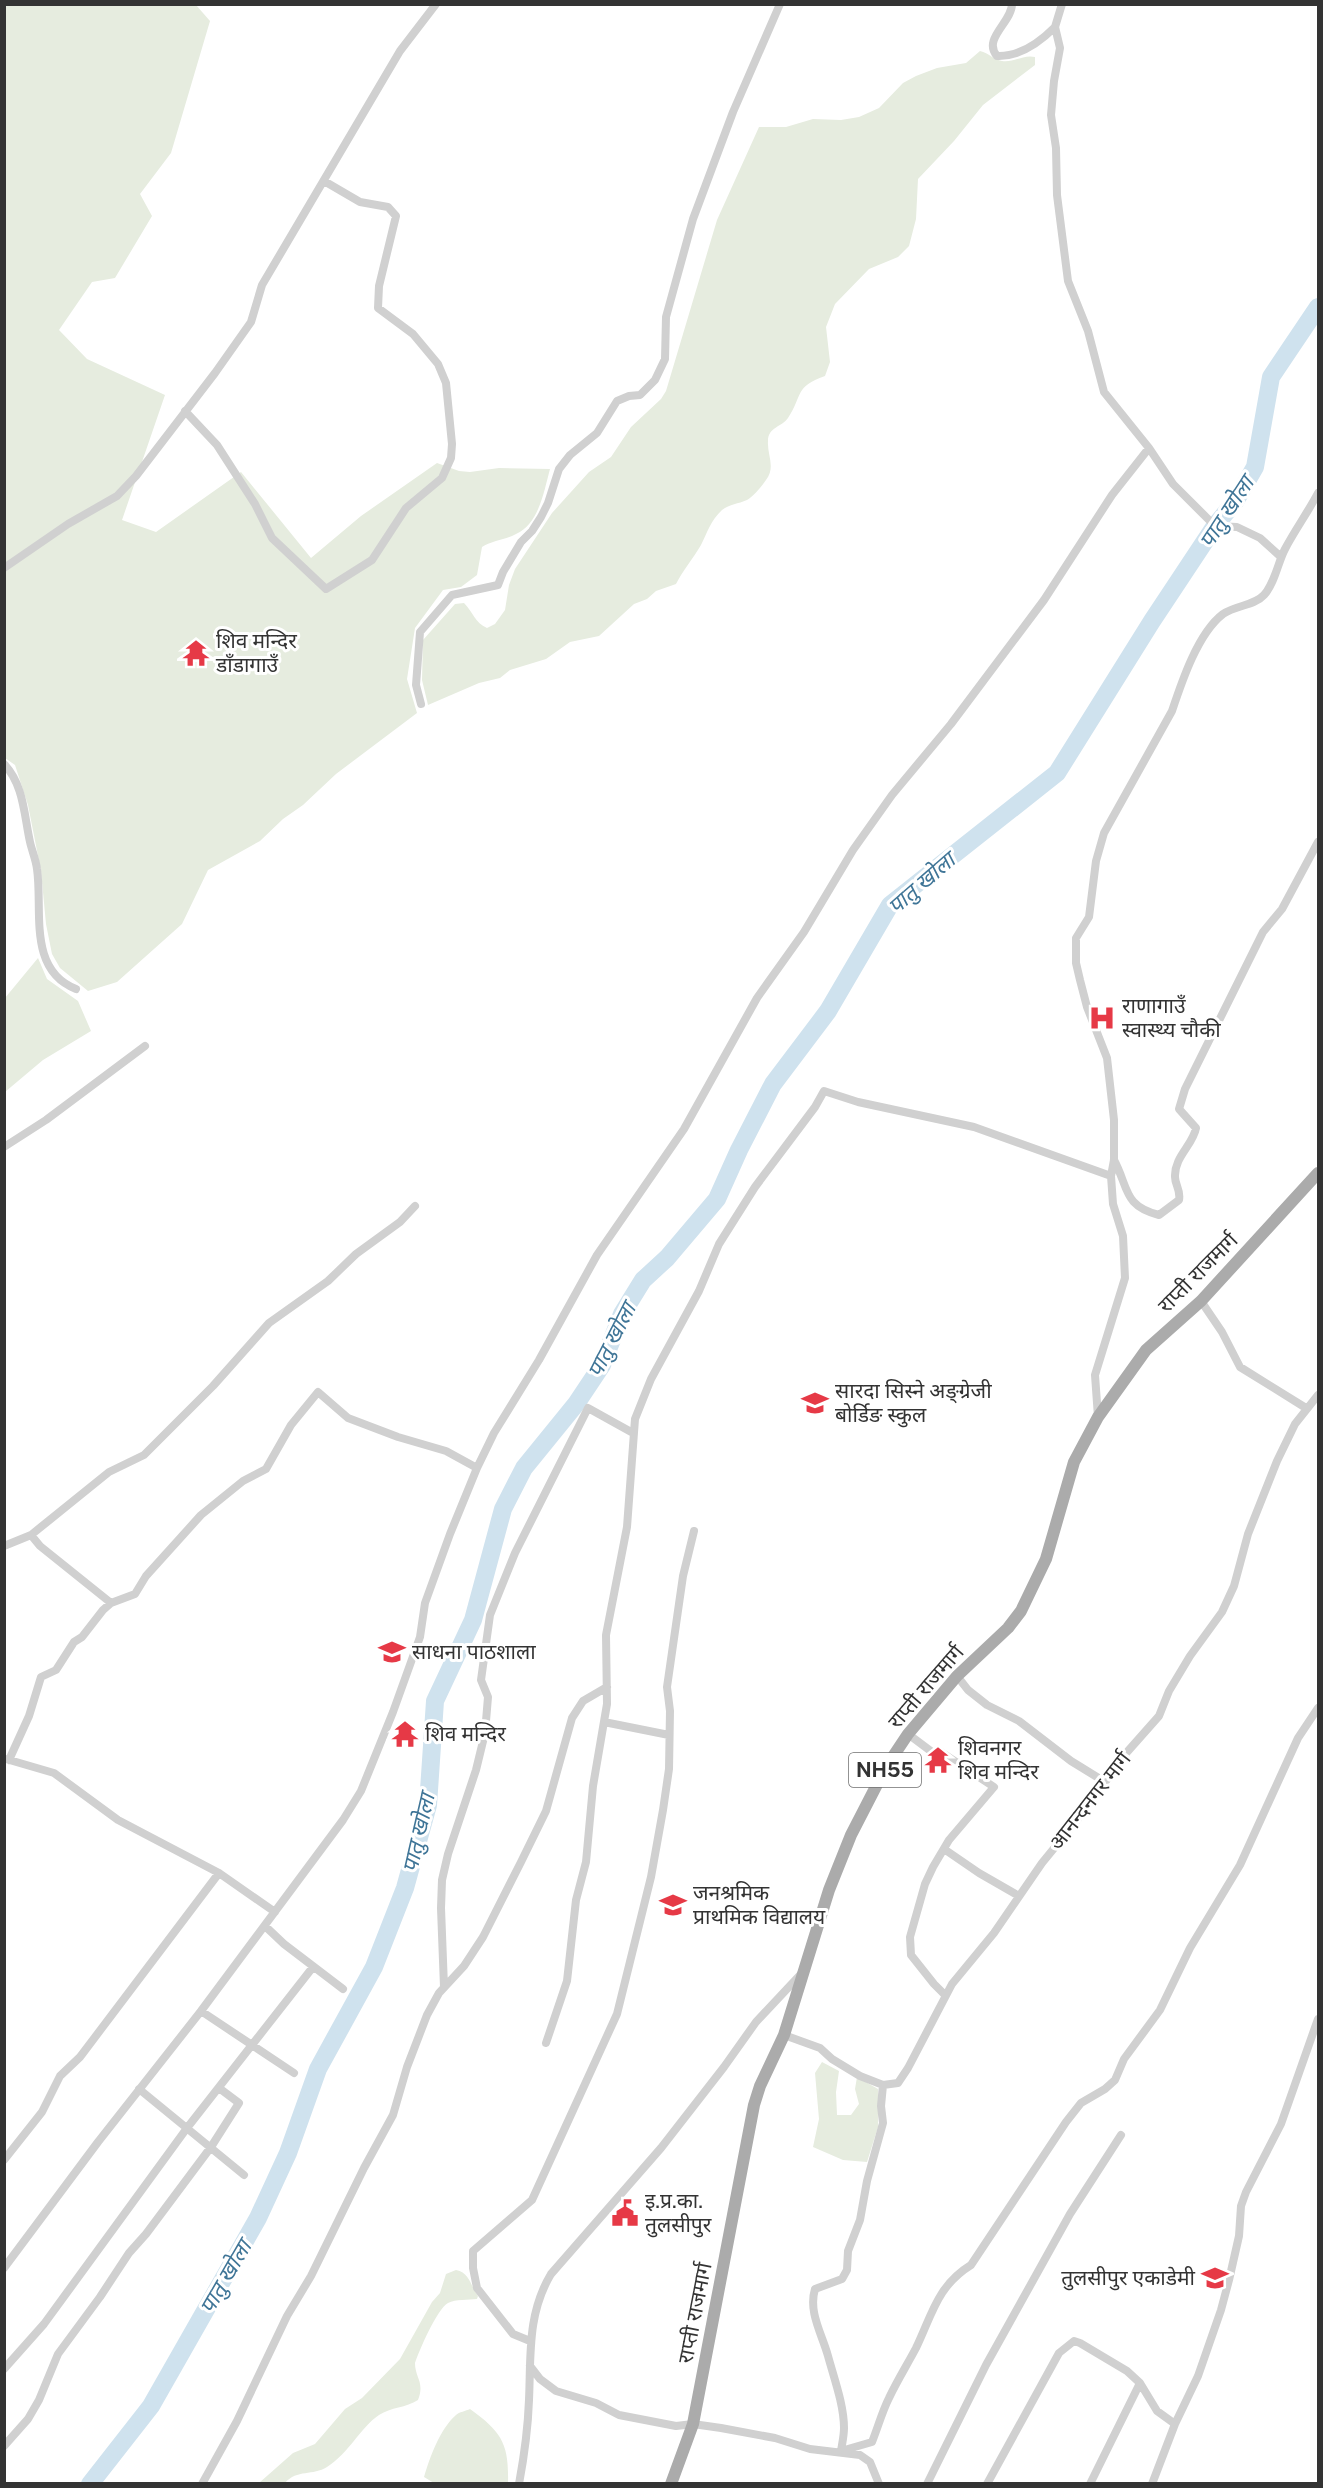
<svg xmlns="http://www.w3.org/2000/svg" width="1323" height="2488" viewBox="0 0 1323 2488" font-family="'Public Sans','Noto Sans Devanagari',sans-serif">
<style>
.green{fill:#e6ecdf}
.lines{fill:none;stroke-linecap:round;stroke-linejoin:round}
.river{stroke:#cfe2ee;stroke-width:18}
.minor{stroke:#d0d0d0;stroke-width:8}
.primary{stroke:#ababab;stroke-width:12}
.labels{text-anchor:middle;stroke-width:6;stroke-linejoin:round;paint-order:stroke}
.shield{fill:#fff;stroke:#707070;stroke-width:1.5}
.shield-label{font-size:20px;font-weight:bold;fill:#333}
.poi-label{font-size:21px;fill:#333;stroke:#fff;text-anchor:start}
.street-label{font-size:21px;fill:#333;stroke:#fff}
.water-label{font-size:22px;font-style:italic;fill:#3f7597;stroke:#fff}
</style>
<rect width="100%" height="100%" fill="#fff"/>
<path class="green" d="M4 5H196L210 21 171 153 140 194 152 216 115 278 92 282 59 330 87 359 165 395 122 520 156 532 241 472 311 558 361 516 437 463 459 471 470 472 499 468 550 469C544 491 539 524 516 534 505 540 493 540 482 547L477 575 461 587 443 590 415 628 407 679 417 713 336 774 303 805 283 819 260 841 208 870 182 924 117 982 88 991 60 968 52 954 46 924 41 871 28 805 15 765 5 758Z
M980 51C989 53 994 60 1002 61 1013 63 1024 54 1035 57V65L983 105 954 141 918 179 916 219 909 246 898 257 869 269 835 304 826 327 830 362 825 376C794 387 803 395 788 418 782 427 768 427 768 441 767 455 776 467 766 480 762 486 753 497 747 500 738 504 730 504 722 510 711 520 707 533 701 545 693 559 683 570 676 584L656 591 647 599 634 604 599 636 570 642 546 659 510 670 500 678 479 683 428 705 422 680 423 640 455 604 464 603C473 612 475 623 487 628L495 624 505 610 509 585 515 569 552 513 589 472 611 457 631 427 661 399 666 391 717 220 759 127H786L813 119 841 120 859 117 879 108 903 83 916 76 937 68 966 63Z
M38 958 47 979 78 1001 91 1031 43 1060 5 1092V998Z
M822 2062 839 2071 836 2092 837 2115H851L859 2104 855 2089 857 2077 878 2089V2127L867 2162 843 2160 813 2147 819 2119 815 2073Z
M456 2270C470 2273 470 2285 478 2296L477 2299C468 2300 456 2299 448 2303 437 2309 419 2351 415 2363 415 2378 425 2382 418 2400 406 2408 391 2407 379 2415 361 2427 349 2453 327 2467 313 2476 297 2469 285 2483H259L293 2453 315 2444 345 2409 362 2398 400 2359 432 2302 440 2293 446 2274Z
M470 2409C502 2432 509 2444 508 2483H434L424 2477C430 2457 440 2429 456 2415 459 2412 466 2411 470 2409Z"/>
<g class="lines">
<path class="river" d="M90 2484 151 2406 258 2218 288 2153 318 2069 374 1967 405 1888 428 1805 435 1701 473 1620 503 1509 524 1468 576 1404 602 1365 622 1314 643 1280 667 1258 717 1199 739 1150 773 1084 828 1011 890 905 1057 773 1152 621 1215 526 1236 500 1255 467 1271 377 1318 307"/>
<path class="minor" d="M1012 4C1012 22 982 39 997 56 1020 57 1039 43 1055 27
M185 411 217 445 255 504 272 538 326 589 372 560 406 508 442 478 451 458 452 444 446 383 438 364 413 334 378 308 379 286 396 216 388 207 360 202 324 181
M1149 448 1173 484 1215 526 1237 527 1260 538 1281 557
M4 568 68 524 117 496 136 476 215 373 251 322 262 285 400 51 436 4
M421 704 416 685 420 632 452 595 498 585 503 572 521 542 532 531 541 517 548 503 559 469 570 455 597 433 617 401 629 396 640 395 655 380 665 359 666 317 693 219 733 112 780 4
M4 764C24 785 24 815 30 842 32 851 36 860 37 869 43 909 27 970 76 989
M4 1147 46 1120 145 1046
M1114 1160C1129 1188 1123 1206 1159 1215L1179 1200C1181 1190 1175 1185 1175 1177 1174 1157 1193 1145 1196 1128L1179 1109 1185 1089 1263 932 1282 909 1318 842
M1201 1301 1222 1332 1240 1367 1306 1408
M1098 1417 1095 1375 1125 1278 1123 1236 1113 1204 1111 1176 1114 1160V1120L1107 1058 1087 1007 1080 980 1076 963V938L1089 917 1096 861 1104 833 1172 711C1182 681 1198 633 1223 614 1236 605 1254 606 1264 595 1275 583 1278 562 1285 549 1295 530 1308 512 1318 493
M31 1535 40 1546 111 1603
M4 1546 31 1535 109 1472 144 1455 213 1386 269 1323 328 1281 356 1254 400 1222 415 1206
M957 1676 968 1690 987 1705 1019 1721 1071 1761 1105 1782
M604 1722 669 1735
M908 1734 932 1752H941L994 1787 949 1840 933 1867 925 1884 910 1937 911 1955 934 1984 944 1994
M6 1759 54 1773 118 1820 219 1873 275 1912
M9 1760 29 1716 41 1677 56 1670 74 1642 82 1637 103 1610 111 1603 135 1594 146 1576 201 1515 243 1481 266 1469 291 1425 318 1392 348 1418 398 1437 446 1451 477 1468
M944 1849 979 1873 1019 1896
M265 1926 284 1944 343 1989
M444 1987 441 1908 442 1880 448 1854 476 1770 485 1733 488 1697 481 1680 490 1615 515 1553 588 1408 633 1433
M201 2011 294 2073
M784 2035 820 2048 832 2059 860 2076 883 2085 898 2083 908 2068 952 1984 994 1933 1042 1863 1078 1819 1128 1751 1159 1716 1169 1691 1190 1656 1222 1612 1234 1586 1248 1534 1277 1461 1295 1424 1318 1395
M546 2043 567 1981 576 1900 586 1862 593 1786 607 1704 606 1635 627 1527 635 1419 651 1379 699 1291 719 1244 755 1187 815 1107 824 1091 858 1102 974 1127 1111 1176
M883 2085 881 2106 883 2123 867 2181 860 2220 848 2251 847 2270 842 2279 815 2289C808 2312 822 2334 828 2356 834 2378 844 2405 844 2428 844 2436 842 2444 841 2451L872 2442C878 2427 882 2412 889 2398 897 2381 907 2365 916 2348 932 2315 937 2286 971 2265L1066 2122 1081 2103 1105 2089 1115 2080 1124 2059 1160 2010 1190 1948 1240 1865 1298 1738 1318 1708
M139 2089 244 2175
M4 2160 42 2112 60 2076 80 2057 219 1873
M4 2268 98 2142 201 2011 343 1820 361 1791 393 1712 420 1637 425 1603 450 1534 477 1468 494 1433 539 1360 597 1255 684 1129 757 998 804 932 853 850 892 795 951 724 1044 600 1112 495 1149 448 1104 392 1088 331 1068 281 1057 195 1056 148 1051 115 1054 81 1060 48 1055 27 1062 4
M530 2341 513 2334 477 2288 473 2268V2251L532 2200 617 2014 651 1877 663 1810 669 1769 670 1711 667 1687 683 1576 694 1531
M530 2366 540 2379 556 2391 596 2403 619 2415 676 2426 693 2424 721 2428 775 2438 810 2449 860 2455 870 2462 879 2484
M4 2369 44 2324 187 2128 313 1967
M4 2446 28 2419 39 2400 58 2354 100 2297 129 2253 146 2234 211 2147 239 2103 219 2088
M202 2484 237 2421 287 2316 311 2276 364 2168 393 2115 407 2067 427 2015 439 1993 464 1966 483 1937 521 1862 546 1811 572 1718 583 1701 607 1687
M519 2484C524 2457 528 2428 529 2400 531 2356 527 2314 551 2274L661 2148 724 2067 756 2022 801 1974
M927 2484 986 2365 1070 2214 1121 2135
M987 2484 1059 2353 1074 2341 1080 2343 1127 2371 1140 2383 1157 2411 1175 2424
M1090 2484 1140 2383
M1152 2484 1175 2424 1198 2376 1221 2310 1229 2280 1239 2236 1241 2206 1246 2192 1281 2124 1318 2019"/>
<path class="primary" d="M671 2484 693 2424 754 2105 760 2086 784 2035 829 1890 851 1835 886 1767 908 1734 957 1676 1008 1628 1021 1611 1046 1559 1074 1462 1098 1417 1146 1350 1201 1301 1318 1173"/>
</g>
<defs>
<symbol id="temple-bare" viewBox="-9 -9 18 18"><path d="M0-6L5-2H3V0L6.5 2.5H4V6H1.5V3h-3V6H-4V2.5H-6.5L-3 0V-2H-5Z" fill="#e63946" stroke="#fff" stroke-width="2.5" paint-order="stroke"/></symbol>
<symbol id="hospital-bare" viewBox="-9 -9 18 18"><path d="M-5-5h3v3.5h4V-5h3V5h-3V1.5h-4V5h-3Z" fill="#e63946" stroke="#fff" stroke-width="2.5" paint-order="stroke"/></symbol>
<symbol id="school-bare" viewBox="-9 -9 18 18"><path d="M0-5L7-2L0 1L-7-2ZM-4 1L0 2.5L4 1V4Q0 6-4 4Z" fill="#e63946" stroke="#fff" stroke-width="2.5" paint-order="stroke"/></symbol>
<symbol id="civic-bare" viewBox="-9 -9 18 18"><path d="M-.6-6.5H3V-4.5H.6V-3L4-1V1h2V6H-6V1h2V-1L-.6-3ZM-1.2 2.5V6h2.4V2.5Z" fill="#e63946" stroke="#fff" stroke-width="2.5" paint-order="stroke"/></symbol>
</defs>
<g fill-rule="evenodd">
<use href="#temple-bare" x="177" y="634" width="38" height="38"/>
<use href="#hospital-bare" x="1083" y="999" width="38" height="38"/>
<use href="#school-bare" x="796" y="1384" width="38" height="38"/>
<use href="#school-bare" x="373" y="1633" width="38" height="38"/>
<use href="#temple-bare" x="386" y="1715" width="38" height="38"/>
<use href="#temple-bare" x="919" y="1741" width="38" height="38"/>
<use href="#school-bare" x="654" y="1886" width="38" height="38"/>
<use href="#civic-bare" x="606" y="2194" width="38" height="38"/>
<use href="#school-bare" x="1196" y="2259" width="38" height="38"/>
</g>
<g class="labels">
<rect class="shield" x="849" y="1753" width="72" height="34" rx="4.5"/>
<g class="shield-label">
<text x="885" y="1777">NH55</text>
</g>
<g class="poi-label">
<text x="216" y="648">शिव मन्दिर<tspan x="216" dy="24">डाँडागाउँ</tspan></text>
<text x="1122" y="1013">राणागाउँ<tspan x="1122" dy="24">स्वास्थ्य चौकी</tspan></text>
<text x="835" y="1398">सारदा सिस्ने अङ्ग्रेजी<tspan x="835" dy="24">बोर्डिङ स्कुल</tspan></text>
<text x="412" y="1659">साधना पाठशाला</text>
<text x="425" y="1741">शिव मन्दिर</text>
<text x="958" y="1755">शिवनगर<tspan x="958" dy="24">शिव मन्दिर</tspan></text>
<text x="693" y="1900">जनश्रमिक<tspan x="693" dy="24">प्राथमिक विद्यालय</tspan></text>
<text x="645" y="2208">इ.प्र.का.<tspan x="645" dy="24">तुलसीपुर</tspan></text>
<text x="1195" y="2285" text-anchor="end">तुलसीपुर एकाडेमी</text>
</g>
<g class="street-label">
<text transform="translate(1198 1273) rotate(-45)" y="7">राप्ती राजमार्ग</text>
<text transform="translate(926 1687) rotate(-49)" y="7">राप्ती राजमार्ग</text>
<text transform="translate(1090 1801) rotate(-52)" y="7">आनन्दनगर मार्ग</text>
<text transform="translate(695 2313) rotate(-79)" y="7">राप्ती राजमार्ग</text>
</g>
<g class="water-label">
<text transform="translate(1226 512) rotate(-57)" y="8">पातु खोला</text>
<text transform="translate(921 883) rotate(-41)" y="8">पातु खोला</text>
<text transform="translate(611 1340) rotate(-63)" y="8">पातु खोला</text>
<text transform="translate(418 1833) rotate(-77)" y="8">पातु खोला</text>
<text transform="translate(225 2277) rotate(-60)" y="8">पातु खोला</text>
</g>
</g>
<rect width="1323" height="2488" fill="none" stroke="#333333" stroke-width="12"/>
</svg>
